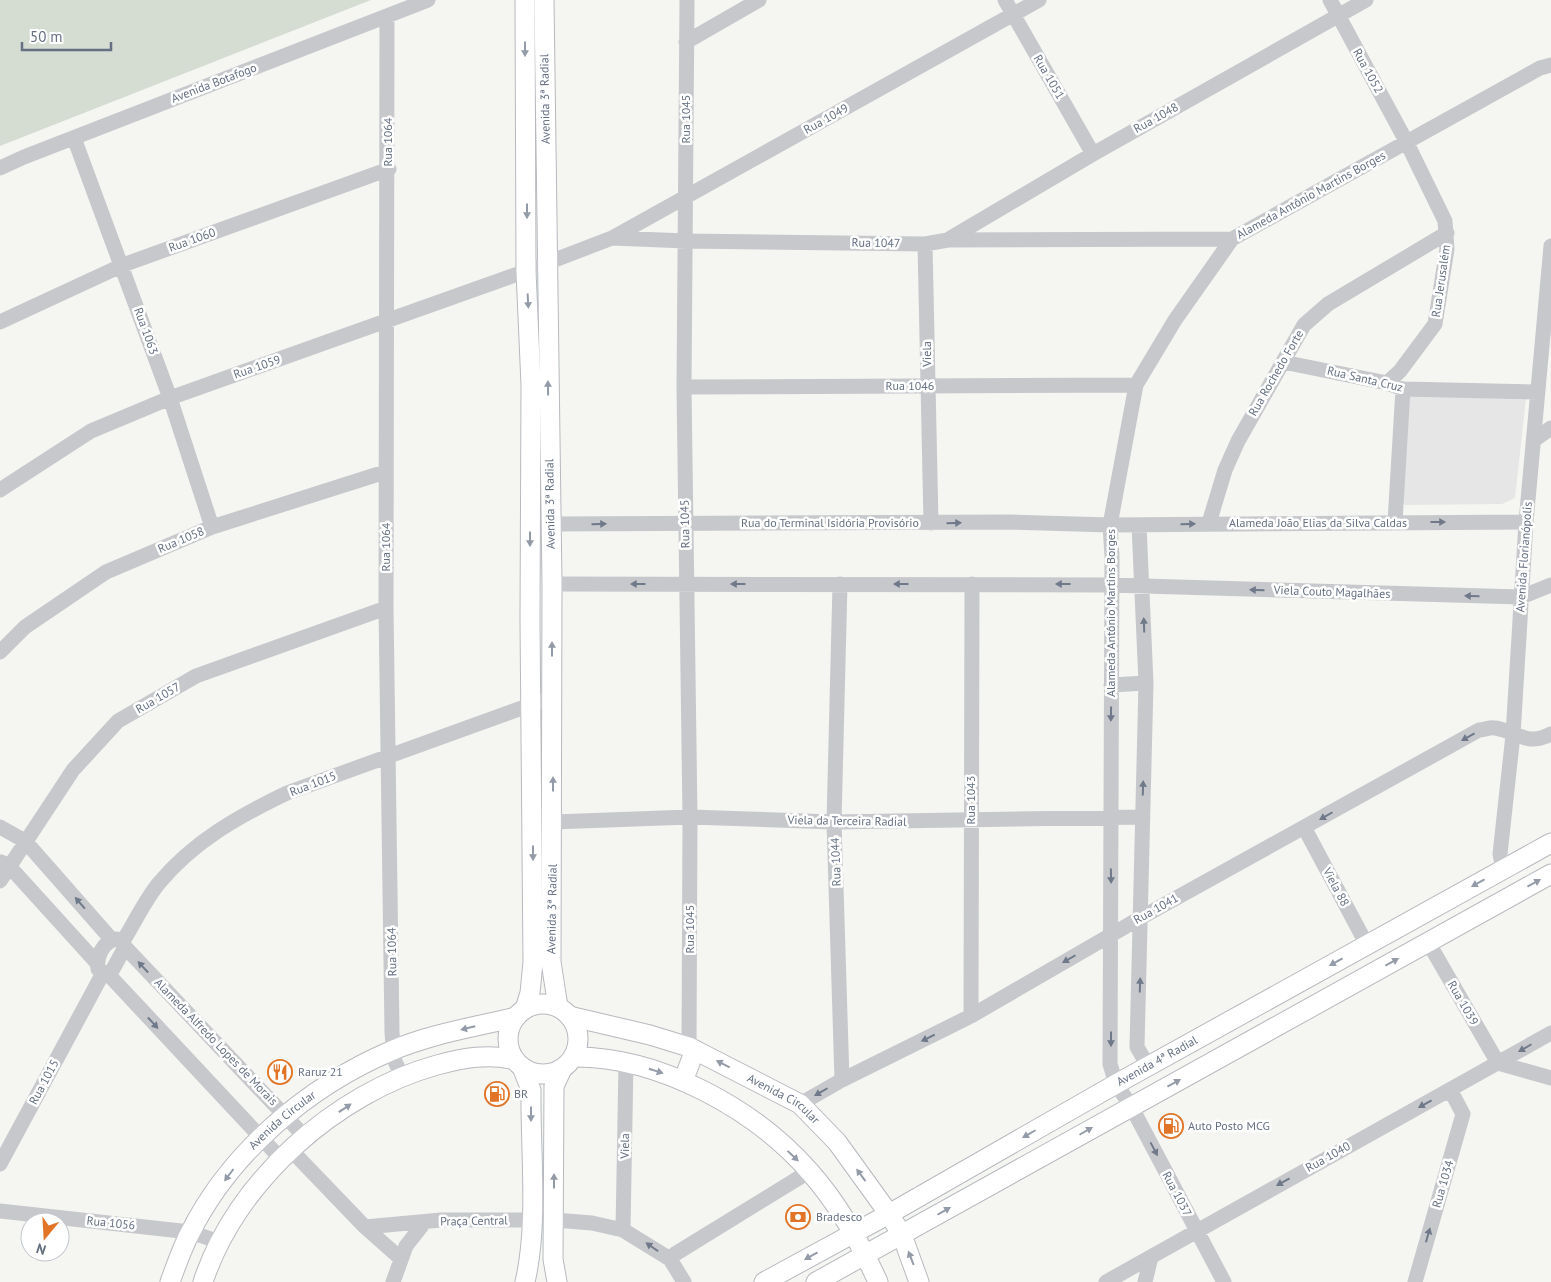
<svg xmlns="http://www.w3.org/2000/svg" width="1551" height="1282" viewBox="0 0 1551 1282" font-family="'PT Sans',sans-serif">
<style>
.built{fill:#e6e6e6}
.green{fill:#d5ddd3}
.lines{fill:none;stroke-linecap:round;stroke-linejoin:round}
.major-casing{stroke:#b6b9be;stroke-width:21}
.minor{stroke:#c6c8cc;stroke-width:15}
.major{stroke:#fff;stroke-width:19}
.oneway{fill:#939ba8}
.oneway2{fill:#6f798a}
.labels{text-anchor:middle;stroke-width:5;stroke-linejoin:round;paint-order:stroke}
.street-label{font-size:12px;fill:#657083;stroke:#fff}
.poi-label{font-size:12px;fill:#657083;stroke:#fff;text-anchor:start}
</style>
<rect width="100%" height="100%" fill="#f5f6f2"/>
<path class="built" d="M1410 394 1526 398 1515 498 1502 504 1405 505 1397 497Z"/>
<path class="green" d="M0 0H371L0 146Z"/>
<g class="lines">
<defs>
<g id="major">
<path d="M544 0 552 584 551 962 558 1007"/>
<circle cx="543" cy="1039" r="35"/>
<path d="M525 1009 530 993 533 962 530 621 531 385 526 271 525 0"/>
<path id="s1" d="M569 1016 650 1035 689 1047 800 1104 837 1142 889 1214 902 1235 919 1282"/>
<path d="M573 1057C659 1056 755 1109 810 1172 839 1205 860 1242 878 1282"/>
<path d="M522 1067 531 1090V1101C531 1159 538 1226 525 1282"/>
<path d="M683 1081 695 1050"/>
<path id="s2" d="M170 1282C176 1266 182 1248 190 1233 231 1151 309 1086 391 1051 430 1034 475 1027 516 1017"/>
<path d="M203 1282C236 1181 336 1093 437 1065 463 1058 489 1053 515 1060"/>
<path d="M557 1282 553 1259 554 1086 562 1069"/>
<path d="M764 1282 889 1214 1116 1084 1551 843"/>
<path d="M816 1282 1551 874"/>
</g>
</defs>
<use href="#major" class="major-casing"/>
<path class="minor" d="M687 0 684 387 690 817 689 1047
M1005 0 1093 154
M1330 0 1406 141 1445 221 1447 249 1435 324 1400 371 1387 383
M387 16 386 608 392 1032 394 1059 402 1077
M686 42 759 0
M74 138 170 398 212 527
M0 168 24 157 428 0
M612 238 1039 0
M949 239 1093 154 1366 0
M925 244 931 523
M0 322 123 265 389 169
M1283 362 1387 383 1403 389 1538 392
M684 387 1136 385
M1534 440 1551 428
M0 490 91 431 170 398 526 271 612 238 686 241 925 244 948 240 1232 239
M1395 522 1403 389
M1209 523 1225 470 1238 441 1304 325 1328 304 1447 233
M551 524 1011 522 1110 525 1526 522
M1139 525 1146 683 1137 1047 1148 1066
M552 584 1110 585 1521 597 1551 585
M840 584 834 822 842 1080
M0 652 25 627 106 572 212 527 385 472
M1111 685 1146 683
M553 822 690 817 834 822 1142 817
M0 827 25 841 112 940
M1305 829 1367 945
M1 862 9 866 97 963
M1503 869 1500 854 1513 735 1526 522 1551 246
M0 881 73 770 118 721 196 676 386 608
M117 939 123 941 125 947 113 969 106 975 98 969C96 957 103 941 117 939Z
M123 941C135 922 145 900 159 883 194 841 239 816 287 793L552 697
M1428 942 1498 1063
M125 947 305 1137
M108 974 281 1159
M971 1016 972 584
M1498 1063 1551 1078
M800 1104 842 1080 971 1016 1142 917 1479 730C1484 730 1490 727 1495 728 1517 731 1526 747 1551 734
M291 1150 365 1227 400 1258
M0 1164 103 973
M0 1211 190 1232 220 1242
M554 1220 592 1223 623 1230 670 1259 684 1282
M365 1227 441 1220H531
M623 1230 626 1062
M670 1259 675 1254 810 1171
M393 1282 406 1246 424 1223
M1106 1282 1551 1033
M1145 1282 1151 1257
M1224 1282 1131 1106 1116 1084 1110 1064 1112 556 1110 525 1136 385 1175 320 1232 239 1540 68 1551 65
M1415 1282 1463 1114 1453 1095 1446 1092"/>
<use href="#major" class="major"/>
</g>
<defs><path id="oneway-solid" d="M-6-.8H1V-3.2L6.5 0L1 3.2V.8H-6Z" transform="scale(1.25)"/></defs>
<g class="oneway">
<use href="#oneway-solid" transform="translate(525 49) rotate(90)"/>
<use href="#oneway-solid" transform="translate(527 211) rotate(90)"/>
<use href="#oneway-solid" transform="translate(528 301) rotate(87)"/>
<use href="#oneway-solid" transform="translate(548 388) rotate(-91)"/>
<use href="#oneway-solid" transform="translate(530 539) rotate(90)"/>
<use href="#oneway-solid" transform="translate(552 649) rotate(-90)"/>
<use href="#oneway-solid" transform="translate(553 784) rotate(-90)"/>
<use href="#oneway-solid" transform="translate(533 853) rotate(90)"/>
<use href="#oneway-solid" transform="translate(1478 883) rotate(151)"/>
<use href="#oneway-solid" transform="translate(1534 883) rotate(-29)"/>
<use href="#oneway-solid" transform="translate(1336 962) rotate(151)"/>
<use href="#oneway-solid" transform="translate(1392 962) rotate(-29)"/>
<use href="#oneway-solid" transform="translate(468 1028) rotate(166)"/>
<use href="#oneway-solid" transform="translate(723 1064) rotate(-153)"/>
<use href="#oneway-solid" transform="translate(656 1071) rotate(18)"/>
<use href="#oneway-solid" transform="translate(1174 1083) rotate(-29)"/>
<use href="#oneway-solid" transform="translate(345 1108) rotate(-33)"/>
<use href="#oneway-solid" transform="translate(531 1114) rotate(90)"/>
<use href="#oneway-solid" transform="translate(1086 1131) rotate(-30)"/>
<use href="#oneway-solid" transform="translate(1029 1134) rotate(150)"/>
<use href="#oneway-solid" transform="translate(793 1156) rotate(43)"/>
<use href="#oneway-solid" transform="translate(229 1175) rotate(127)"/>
<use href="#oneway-solid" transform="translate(861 1175) rotate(-126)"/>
<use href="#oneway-solid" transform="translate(554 1181) rotate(-90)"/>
<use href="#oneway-solid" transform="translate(944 1211) rotate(-30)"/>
<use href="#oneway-solid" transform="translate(811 1256) rotate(151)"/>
<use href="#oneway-solid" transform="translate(911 1258) rotate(-111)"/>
</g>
<g class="oneway2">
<use href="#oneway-solid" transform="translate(1438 522)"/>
<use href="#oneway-solid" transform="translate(954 523) rotate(-1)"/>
<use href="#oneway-solid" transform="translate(599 524) rotate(-1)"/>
<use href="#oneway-solid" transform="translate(1188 524) rotate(-1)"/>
<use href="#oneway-solid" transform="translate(638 584) rotate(180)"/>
<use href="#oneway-solid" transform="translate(738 584) rotate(-180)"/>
<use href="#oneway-solid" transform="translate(901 584) rotate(180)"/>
<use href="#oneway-solid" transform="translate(1063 584) rotate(-180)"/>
<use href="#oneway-solid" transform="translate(1257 590) rotate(-178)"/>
<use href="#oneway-solid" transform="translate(1472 596) rotate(-178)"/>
<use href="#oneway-solid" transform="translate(1144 625) rotate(-92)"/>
<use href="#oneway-solid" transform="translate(1111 714) rotate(91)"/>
<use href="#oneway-solid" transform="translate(1468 737) rotate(151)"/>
<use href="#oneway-solid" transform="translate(1143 788) rotate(-88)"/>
<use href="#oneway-solid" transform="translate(1326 816) rotate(150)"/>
<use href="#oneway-solid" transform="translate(1111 876) rotate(89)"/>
<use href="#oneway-solid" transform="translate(80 903) rotate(-131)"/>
<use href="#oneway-solid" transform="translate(1069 959) rotate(150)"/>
<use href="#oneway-solid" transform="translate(143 967) rotate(-133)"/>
<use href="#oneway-solid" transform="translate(1140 985) rotate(-88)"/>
<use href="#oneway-solid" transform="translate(153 1023) rotate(47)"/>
<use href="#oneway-solid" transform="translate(928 1038) rotate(154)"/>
<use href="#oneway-solid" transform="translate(1111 1039) rotate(90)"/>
<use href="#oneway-solid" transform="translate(1525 1048) rotate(150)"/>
<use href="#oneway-solid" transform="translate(821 1092) rotate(150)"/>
<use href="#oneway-solid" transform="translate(1425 1104) rotate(151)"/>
<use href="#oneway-solid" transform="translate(1154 1149) rotate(62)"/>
<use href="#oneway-solid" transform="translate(1283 1182) rotate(151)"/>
<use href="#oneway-solid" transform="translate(1428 1235) rotate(-74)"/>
<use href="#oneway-solid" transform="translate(652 1247) rotate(-145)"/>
</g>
<defs>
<symbol id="restaurant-ring" viewBox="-11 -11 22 22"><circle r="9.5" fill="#fff" stroke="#e17427" stroke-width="1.5"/><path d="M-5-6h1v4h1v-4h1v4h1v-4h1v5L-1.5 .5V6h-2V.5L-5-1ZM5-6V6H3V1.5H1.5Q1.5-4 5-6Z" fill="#e17427"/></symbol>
<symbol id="fuel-ring" viewBox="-11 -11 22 22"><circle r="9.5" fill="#fff" stroke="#e17427" stroke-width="1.5"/><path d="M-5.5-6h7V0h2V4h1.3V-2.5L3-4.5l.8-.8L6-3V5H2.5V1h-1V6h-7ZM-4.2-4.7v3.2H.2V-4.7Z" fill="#e17427"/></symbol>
<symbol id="bank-ring" viewBox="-11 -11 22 22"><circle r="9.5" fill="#fff" stroke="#e17427" stroke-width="1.5"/><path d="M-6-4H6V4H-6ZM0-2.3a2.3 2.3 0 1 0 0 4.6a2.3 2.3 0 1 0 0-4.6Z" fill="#e17427"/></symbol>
</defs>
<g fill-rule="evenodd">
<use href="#restaurant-ring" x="266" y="1058" width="28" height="28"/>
<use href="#fuel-ring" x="483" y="1080" width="28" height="28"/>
<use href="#fuel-ring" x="1157" y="1112" width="28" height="28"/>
<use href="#bank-ring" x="784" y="1203" width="28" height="28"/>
</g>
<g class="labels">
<g class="street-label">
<text transform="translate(1368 71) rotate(61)" y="4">Rua 1052</text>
<text transform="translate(1049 77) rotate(60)" y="4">Rua 1051</text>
<text transform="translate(214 83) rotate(-21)" y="4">Avenida Botafogo</text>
<text transform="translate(545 99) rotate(-91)" y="4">Avenida 3ª Radial</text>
<text transform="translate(1156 118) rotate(-29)" y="4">Rua 1048</text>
<text transform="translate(686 119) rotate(-90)" y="4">Rua 1045</text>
<text transform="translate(826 119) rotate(-29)" y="4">Rua 1049</text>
<text transform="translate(388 142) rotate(-90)" y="4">Rua 1064</text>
<text transform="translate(1311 195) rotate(-29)" y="4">Alameda Antônio Martins Borges</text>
<text transform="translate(192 240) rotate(-20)" y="4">Rua 1060</text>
<text transform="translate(876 243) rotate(1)" y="4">Rua 1047</text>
<text transform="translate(1441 281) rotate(-82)" y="4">Rua Jerusalém</text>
<text transform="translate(146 331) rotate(70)" y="4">Rua 1063</text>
<text transform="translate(927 354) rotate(-91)" y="4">Viela</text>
<text transform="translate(257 367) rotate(-19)" y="4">Rua 1059</text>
<text transform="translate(1276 373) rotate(-60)" y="4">Rua Rochedo Forte</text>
<text transform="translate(1365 379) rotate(13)" y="4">Rua Santa Cruz</text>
<text x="910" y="390">Rua 1046</text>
<text transform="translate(550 504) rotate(-91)" y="4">Avenida 3ª Radial</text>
<text x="830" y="527">Rua do Terminal Isidória Provisório</text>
<text x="1318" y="527">Alameda João Elias da Silva Caldas</text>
<text transform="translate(685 524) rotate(-91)" y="4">Rua 1045</text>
<text transform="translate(181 540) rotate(-23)" y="4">Rua 1058</text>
<text transform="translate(386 547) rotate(-90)" y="4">Rua 1064</text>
<text transform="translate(1524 557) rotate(-86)" y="4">Avenida Florianópolis</text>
<text transform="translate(1332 592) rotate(2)" y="4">Viela Couto Magalhães</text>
<text transform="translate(1111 613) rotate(-90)" y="4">Alameda Antônio Martins Borges</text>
<text transform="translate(158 698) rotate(-30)" y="4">Rua 1057</text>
<text transform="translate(313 784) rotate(-21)" y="4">Rua 1015</text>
<text transform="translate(971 800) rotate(-90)" y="4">Rua 1043</text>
<text transform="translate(847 821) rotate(1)" y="4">Viela da Terceira Radial</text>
<text transform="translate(836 862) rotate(-92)" y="4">Rua 1044</text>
<text transform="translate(1336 887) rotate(62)" y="4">Viela 88</text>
<text transform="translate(552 909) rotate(-89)" y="4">Avenida 3ª Radial</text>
<text transform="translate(1156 909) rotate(-29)" y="4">Rua 1041</text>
<text transform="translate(690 929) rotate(-90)" y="4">Rua 1045</text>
<text transform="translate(392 952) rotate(-91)" y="4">Rua 1064</text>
<text transform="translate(1463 1003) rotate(60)" y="4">Rua 1039</text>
<text transform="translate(216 1042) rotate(46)" y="4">Alameda Alfredo Lopes de Morais</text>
<text transform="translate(1157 1061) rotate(-29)" y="4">Avenida 4ª Radial</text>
<text transform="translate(44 1082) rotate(-62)" y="4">Rua 1015</text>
<text dy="4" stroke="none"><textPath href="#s1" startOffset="232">Avenida Circular</textPath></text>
<text dy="4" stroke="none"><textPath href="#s2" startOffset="200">Avenida Circular</textPath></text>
<text transform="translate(625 1146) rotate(-89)" y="4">Viela</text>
<text transform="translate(1328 1157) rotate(-29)" y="4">Rua 1040</text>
<text transform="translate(1443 1184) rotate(-74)" y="4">Rua 1034</text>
<text transform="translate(1177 1194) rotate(62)" y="4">Rua 1037</text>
<text transform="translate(474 1221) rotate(-1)" y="4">Praça Central</text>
<text transform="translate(111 1223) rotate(6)" y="4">Rua 1056</text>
</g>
<g class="poi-label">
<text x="298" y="1076">Raruz 21</text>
<text x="514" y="1098">BR</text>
<text x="1188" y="1130">Auto Posto MCG</text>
<text x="816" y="1221">Bradesco</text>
</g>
</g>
<g transform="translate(45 1237) rotate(198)"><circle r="24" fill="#ffffff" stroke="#c1c6cd"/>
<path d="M0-4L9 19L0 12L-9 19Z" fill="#e17427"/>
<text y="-8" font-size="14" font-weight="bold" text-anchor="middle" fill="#657083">N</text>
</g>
<path d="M22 42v8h89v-8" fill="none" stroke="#657083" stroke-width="2.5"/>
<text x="30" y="42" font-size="15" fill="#657083" stroke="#ffffff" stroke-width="4" paint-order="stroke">50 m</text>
</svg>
